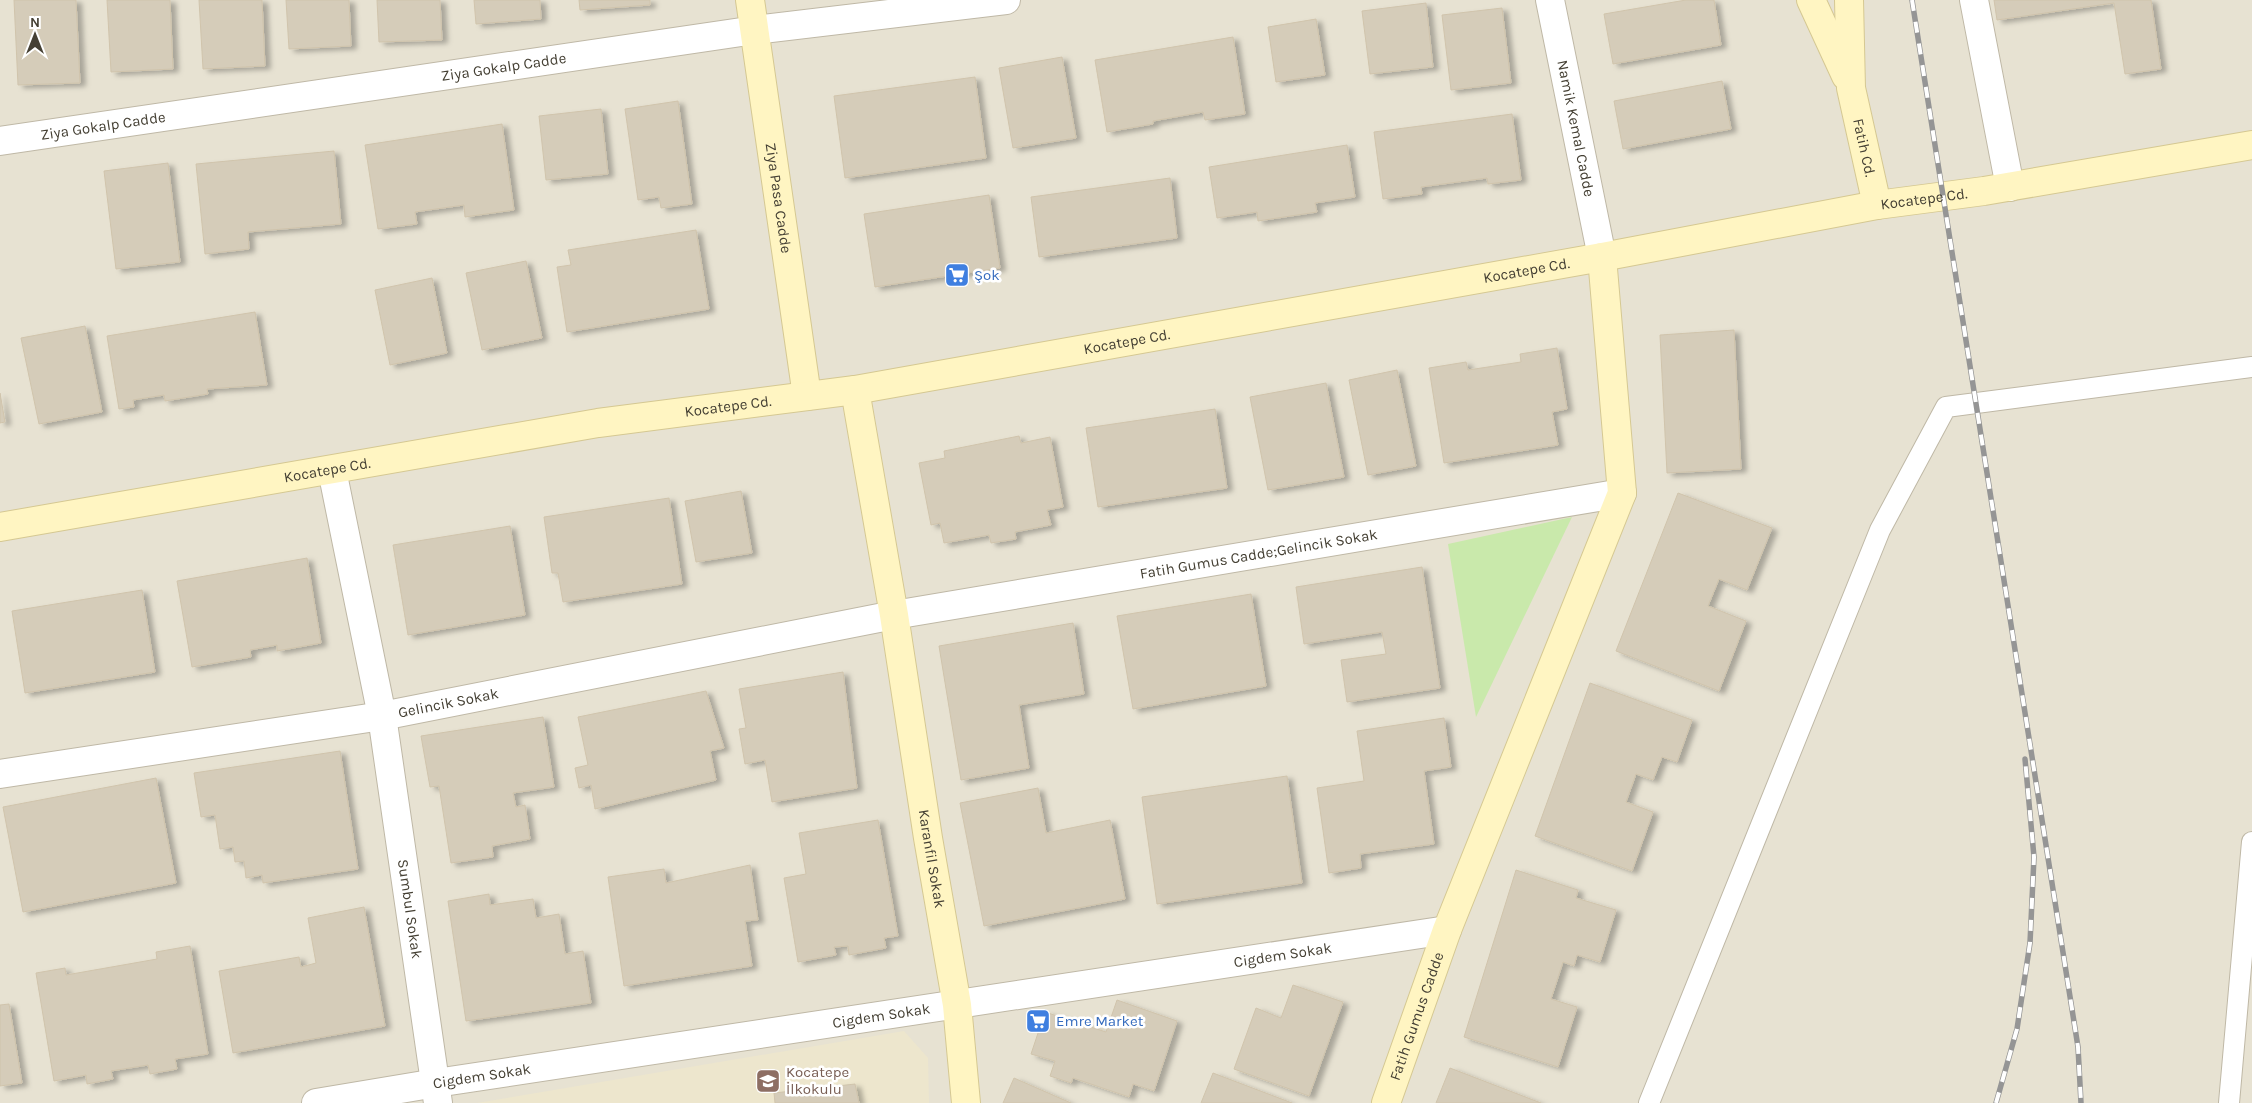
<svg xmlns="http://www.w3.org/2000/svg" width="2252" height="1103" viewBox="0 0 2252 1103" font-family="Karla,sans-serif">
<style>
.residential{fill:#e7e2d2}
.education{fill:#ede6cd}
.green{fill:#c9e9ab}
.building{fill:#d5ccb9;stroke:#d0c4ac;filter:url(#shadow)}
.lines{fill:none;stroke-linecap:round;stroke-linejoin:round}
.lane-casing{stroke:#bfb8a6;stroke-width:22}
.street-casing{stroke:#bfb8a6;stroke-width:30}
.secondary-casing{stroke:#d5c892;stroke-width:30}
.lane{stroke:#fff;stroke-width:20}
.street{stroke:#fff;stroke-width:28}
.secondary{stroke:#fff5c2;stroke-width:28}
.rail-casing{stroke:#959595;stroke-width:5.5}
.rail{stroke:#fff;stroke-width:4;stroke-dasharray:11;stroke-linecap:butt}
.labels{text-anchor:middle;stroke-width:5;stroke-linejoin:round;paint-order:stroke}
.street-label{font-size:15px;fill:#454034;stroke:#fff}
.shop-label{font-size:15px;fill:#366cbe;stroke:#fff;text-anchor:start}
.education-label{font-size:15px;fill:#785e54;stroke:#fff;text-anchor:start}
</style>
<defs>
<filter id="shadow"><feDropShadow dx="5.5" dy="3" stdDeviation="2.5" flood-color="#0004"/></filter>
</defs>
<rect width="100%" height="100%" fill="#f3efe4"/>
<path class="residential" d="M0 0H2252V1103H0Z"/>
<path class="education" d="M904 1031 928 1058 929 1103H477Z"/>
<path class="green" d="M1572 517 1476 717 1448 544Z"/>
<path class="building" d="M14 0H76L80 83 18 85Z
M107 0H170L173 69 111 72Z
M199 0H262L265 66 203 69Z
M286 0H349L351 46 289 49Z
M377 0H440L442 40 379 42Z
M474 0H540L541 19 476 24Z
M579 0H650V5L580 10Z
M1686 0H1714L1721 45 1613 64 1604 14Z
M1994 0H2151L2161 69 2125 74 2114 3 1997 20Z
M1426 3 1433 67 1370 74 1362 11Z
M1502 8 1511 83 1451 90 1442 15Z
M1316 19 1325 75 1276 82 1268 27Z
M1233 37 1245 114 1205 120 1203 112 1153 121V124L1107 132 1095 60Z
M1062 57 1076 138 1013 148 999 68Z
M975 77 986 158 845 178 834 96Z
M1722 81 1731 129 1623 149 1614 101Z
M678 101 692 204 661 208 659 197 638 200 625 109Z
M601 109 608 174 546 180 539 116Z
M1512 114 1521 180 1488 184 1487 178 1421 187 1422 194 1383 199 1374 132Z
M502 124 514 210 465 217 464 205 415 212 417 224 378 229 365 145Z
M1347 145 1355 197 1315 203 1317 212 1258 221 1257 212 1217 218 1209 167Z
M334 151 341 224 248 232 249 249 205 254 196 164Z
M168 163 180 262 116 269 104 171Z
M1170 178 1177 238 1039 257 1031 197Z
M989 195 1000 268 875 287 864 214Z
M696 230 709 309 567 332 557 267 571 265 568 250Z
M526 261 542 338 482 350 466 273Z
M432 278 447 353 390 365 375 290Z
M255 312 267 385 207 389 208 394 165 401 164 395 133 400 134 407 119 409 107 336Z
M85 326 102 412 39 424 21 338Z
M1734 330 1741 469 1667 473 1660 335Z
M1557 348 1567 409 1552 412 1558 445 1444 463 1429 368 1466 362 1468 370 1521 362 1520 354Z
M1397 370 1416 466 1368 475 1349 380Z
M1326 383 1344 477 1268 490 1250 397Z
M0 393 5 422 0 423Z
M1215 409 1227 488 1098 507 1086 428Z
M1019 436 1021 443 1050 437 1063 507 1047 510 1051 525 1015 532 1016 539 991 543 989 535 944 543 940 523 931 525 919 463 945 458 944 451Z
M741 491 752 553 696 562 685 501Z
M1678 493 1772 528 1747 590 1719 579 1708 606 1746 621 1719 691 1616 651Z
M669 498 682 584 563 602 558 573H552L544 517Z
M510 526 525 615 408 635 393 545Z
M307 558 321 643 277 651V645L250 650 251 657 192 667 177 581Z
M1422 567 1440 688 1347 702 1341 660 1386 654 1382 632 1304 644 1296 587Z
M142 590 155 672 25 693 12 611Z
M1251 594 1266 686 1133 709 1117 616Z
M1073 623 1084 694 1019 705 1029 768 961 780 939 646Z
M843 672 857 788 772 802 765 760 745 764 739 729 746 728 739 689Z
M1590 683 1692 720 1677 762 1662 757 1653 780 1636 774 1626 802 1653 812 1632 871 1535 836Z
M706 691 724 748 710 751 716 780 595 809 591 785 579 788 575 768 588 765 578 717Z
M543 717 554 787 513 793 516 807 525 805 530 839 492 846 493 857 451 863 439 786 430 787 421 736Z
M1444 718 1451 767 1424 771 1434 844 1360 854 1361 868 1329 873 1317 788 1364 781 1357 731Z
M340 751 358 869 263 883 262 875 246 878 244 861 235 862 233 847 220 849 215 815 201 817 194 773Z
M1287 776 1302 883 1157 904 1142 797Z
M156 778 176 883 23 912 3 807Z
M1038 788 1046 833 1110 820 1125 899 984 926 960 803Z
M878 820 898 936 884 938 886 948 849 955 848 946 834 947 836 955 798 962 784 878 806 874 799 833Z
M750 865 758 920 745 921 752 966 624 986 608 877 664 869 666 883Z
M1516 870 1578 890 1576 898 1616 910 1600 962 1577 955 1574 966 1563 962 1551 999 1577 1007 1558 1067 1464 1037Z
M489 894 490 905 533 899 536 918 559 914 565 954 583 951 591 1003 466 1021 448 901Z
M364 907 385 1026 233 1053 219 971 299 957 301 967 316 963 308 918Z
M190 946 208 1054 175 1059 177 1069 150 1074 148 1065 111 1071 113 1079 87 1084 86 1075 54 1081 36 973 65 968 66 975 157 959 156 952Z
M1293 985 1343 1002 1309 1096 1234 1069 1256 1008 1281 1018Z
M1117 1000 1177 1021 1154 1091 1133 1084 1129 1097 1073 1078 1071 1083 1050 1076 1055 1061 1031 1054 1045 1012 1106 1032Z
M9 1004 22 1083 0 1086V1005Z
M1450 1068 1541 1103H1436Z
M1213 1073 1292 1103H1201Z
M1014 1078 1071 1103H1003Z
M855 1084 859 1103H775L774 1093Z"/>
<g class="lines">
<defs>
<path id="lane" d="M1649 1103 1880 530 1946 407 2252 367
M2229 1103 2252 842"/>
<g id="street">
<path id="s1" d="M1550 0 1602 257"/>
<path d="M1974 0 2010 187"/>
<path id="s2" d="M0 141 755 30 1006 0"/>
<path id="s3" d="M332 470 382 716 438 1103"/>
<path id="s4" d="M0 774 382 716 894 615 1622 493"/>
<path id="s5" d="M316 1103 436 1083 1447 930"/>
</g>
<g id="secondary">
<path id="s6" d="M750 0 807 396"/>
<path d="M1811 0 1846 76"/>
<path id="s7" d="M1849 0 1851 88 1877 205"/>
<path id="s8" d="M855 390 894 615 928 838 957 1005 966 1103"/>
<path id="s9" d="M0 527 598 423 855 390 1602 257 1877 205 1984 191 2252 145"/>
<path id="s10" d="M1386 1103 1447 930 1622 493 1602 257"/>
</g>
</defs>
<use href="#lane" class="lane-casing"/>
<use href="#street" class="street-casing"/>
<use href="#secondary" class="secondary-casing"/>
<use href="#lane" class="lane"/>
<use href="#street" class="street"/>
<use href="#secondary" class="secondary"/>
<defs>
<path id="rail" d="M1912 0 2078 1047 2081 1103
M1996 1103 2017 1029 2030 943 2034 857 2025 759"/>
</defs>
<use href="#rail" class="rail-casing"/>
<use href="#rail" class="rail"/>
</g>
<defs>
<symbol id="supermarket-square" viewBox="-11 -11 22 22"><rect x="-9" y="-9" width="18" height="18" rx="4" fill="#3f7fe0" stroke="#fff"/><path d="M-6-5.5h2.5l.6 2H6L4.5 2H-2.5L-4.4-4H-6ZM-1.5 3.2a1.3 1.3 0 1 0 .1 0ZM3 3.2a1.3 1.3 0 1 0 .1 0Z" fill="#fff"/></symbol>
<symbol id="school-square" viewBox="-11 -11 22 22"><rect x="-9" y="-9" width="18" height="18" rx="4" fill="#8d6e63" stroke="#fff"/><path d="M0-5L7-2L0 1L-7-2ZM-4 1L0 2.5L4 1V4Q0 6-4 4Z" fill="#fff"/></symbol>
</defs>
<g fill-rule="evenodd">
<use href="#supermarket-square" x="943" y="261" width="28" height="28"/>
<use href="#supermarket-square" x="1024" y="1007" width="28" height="28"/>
<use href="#school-square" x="754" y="1067" width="28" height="28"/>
</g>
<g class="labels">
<g class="street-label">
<text dy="5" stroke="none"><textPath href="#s2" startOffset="509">Ziya Gokalp Cadde</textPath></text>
<text dy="5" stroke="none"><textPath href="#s2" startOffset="104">Ziya Gokalp Cadde</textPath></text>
<text dy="5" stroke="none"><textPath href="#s1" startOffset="131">Namik Kemal Cadde</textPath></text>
<text dy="5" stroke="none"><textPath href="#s7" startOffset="149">Fatih Cd.</textPath></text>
<text dy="5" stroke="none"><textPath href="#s6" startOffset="200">Ziya Pasa Cadde</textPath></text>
<text dy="5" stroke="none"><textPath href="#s9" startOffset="1952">Kocatepe Cd.</textPath></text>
<text dy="5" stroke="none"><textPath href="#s9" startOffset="1548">Kocatepe Cd.</textPath></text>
<text dy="5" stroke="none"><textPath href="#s9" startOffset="1142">Kocatepe Cd.</textPath></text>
<text dy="5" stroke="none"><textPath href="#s9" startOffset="738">Kocatepe Cd.</textPath></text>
<text dy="5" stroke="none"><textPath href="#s9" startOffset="332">Kocatepe Cd.</textPath></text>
<text dy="5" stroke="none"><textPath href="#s4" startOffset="1278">Fatih Gumus Cadde;Gelincik Sokak</textPath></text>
<text dy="5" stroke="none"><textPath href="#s4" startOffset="454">Gelincik Sokak</textPath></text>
<text dy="5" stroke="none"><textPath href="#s8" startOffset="475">Karanfil Sokak</textPath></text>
<text dy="5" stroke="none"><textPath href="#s3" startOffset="446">Sumbul Sokak</textPath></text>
<text dy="5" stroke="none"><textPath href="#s5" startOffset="978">Cigdem Sokak</textPath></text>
<text dy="5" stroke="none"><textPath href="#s5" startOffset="572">Cigdem Sokak</textPath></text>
<text dy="5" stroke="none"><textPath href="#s10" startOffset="92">Fatih Gumus Cadde</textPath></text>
<text dy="5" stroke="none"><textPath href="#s5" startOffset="168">Cigdem Sokak</textPath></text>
</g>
<g class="shop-label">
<text x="974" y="280">Şok</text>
<text x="1056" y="1026">Emre Market</text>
</g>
<g class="education-label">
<text x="786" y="1077">Kocatepe<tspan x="786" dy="17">İlkokulu</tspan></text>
</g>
</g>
<g transform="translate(35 35)" stroke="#ffffff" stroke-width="4" paint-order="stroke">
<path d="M0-4L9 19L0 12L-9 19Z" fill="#454034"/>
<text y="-8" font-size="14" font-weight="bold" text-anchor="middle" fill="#454034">N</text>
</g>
</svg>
